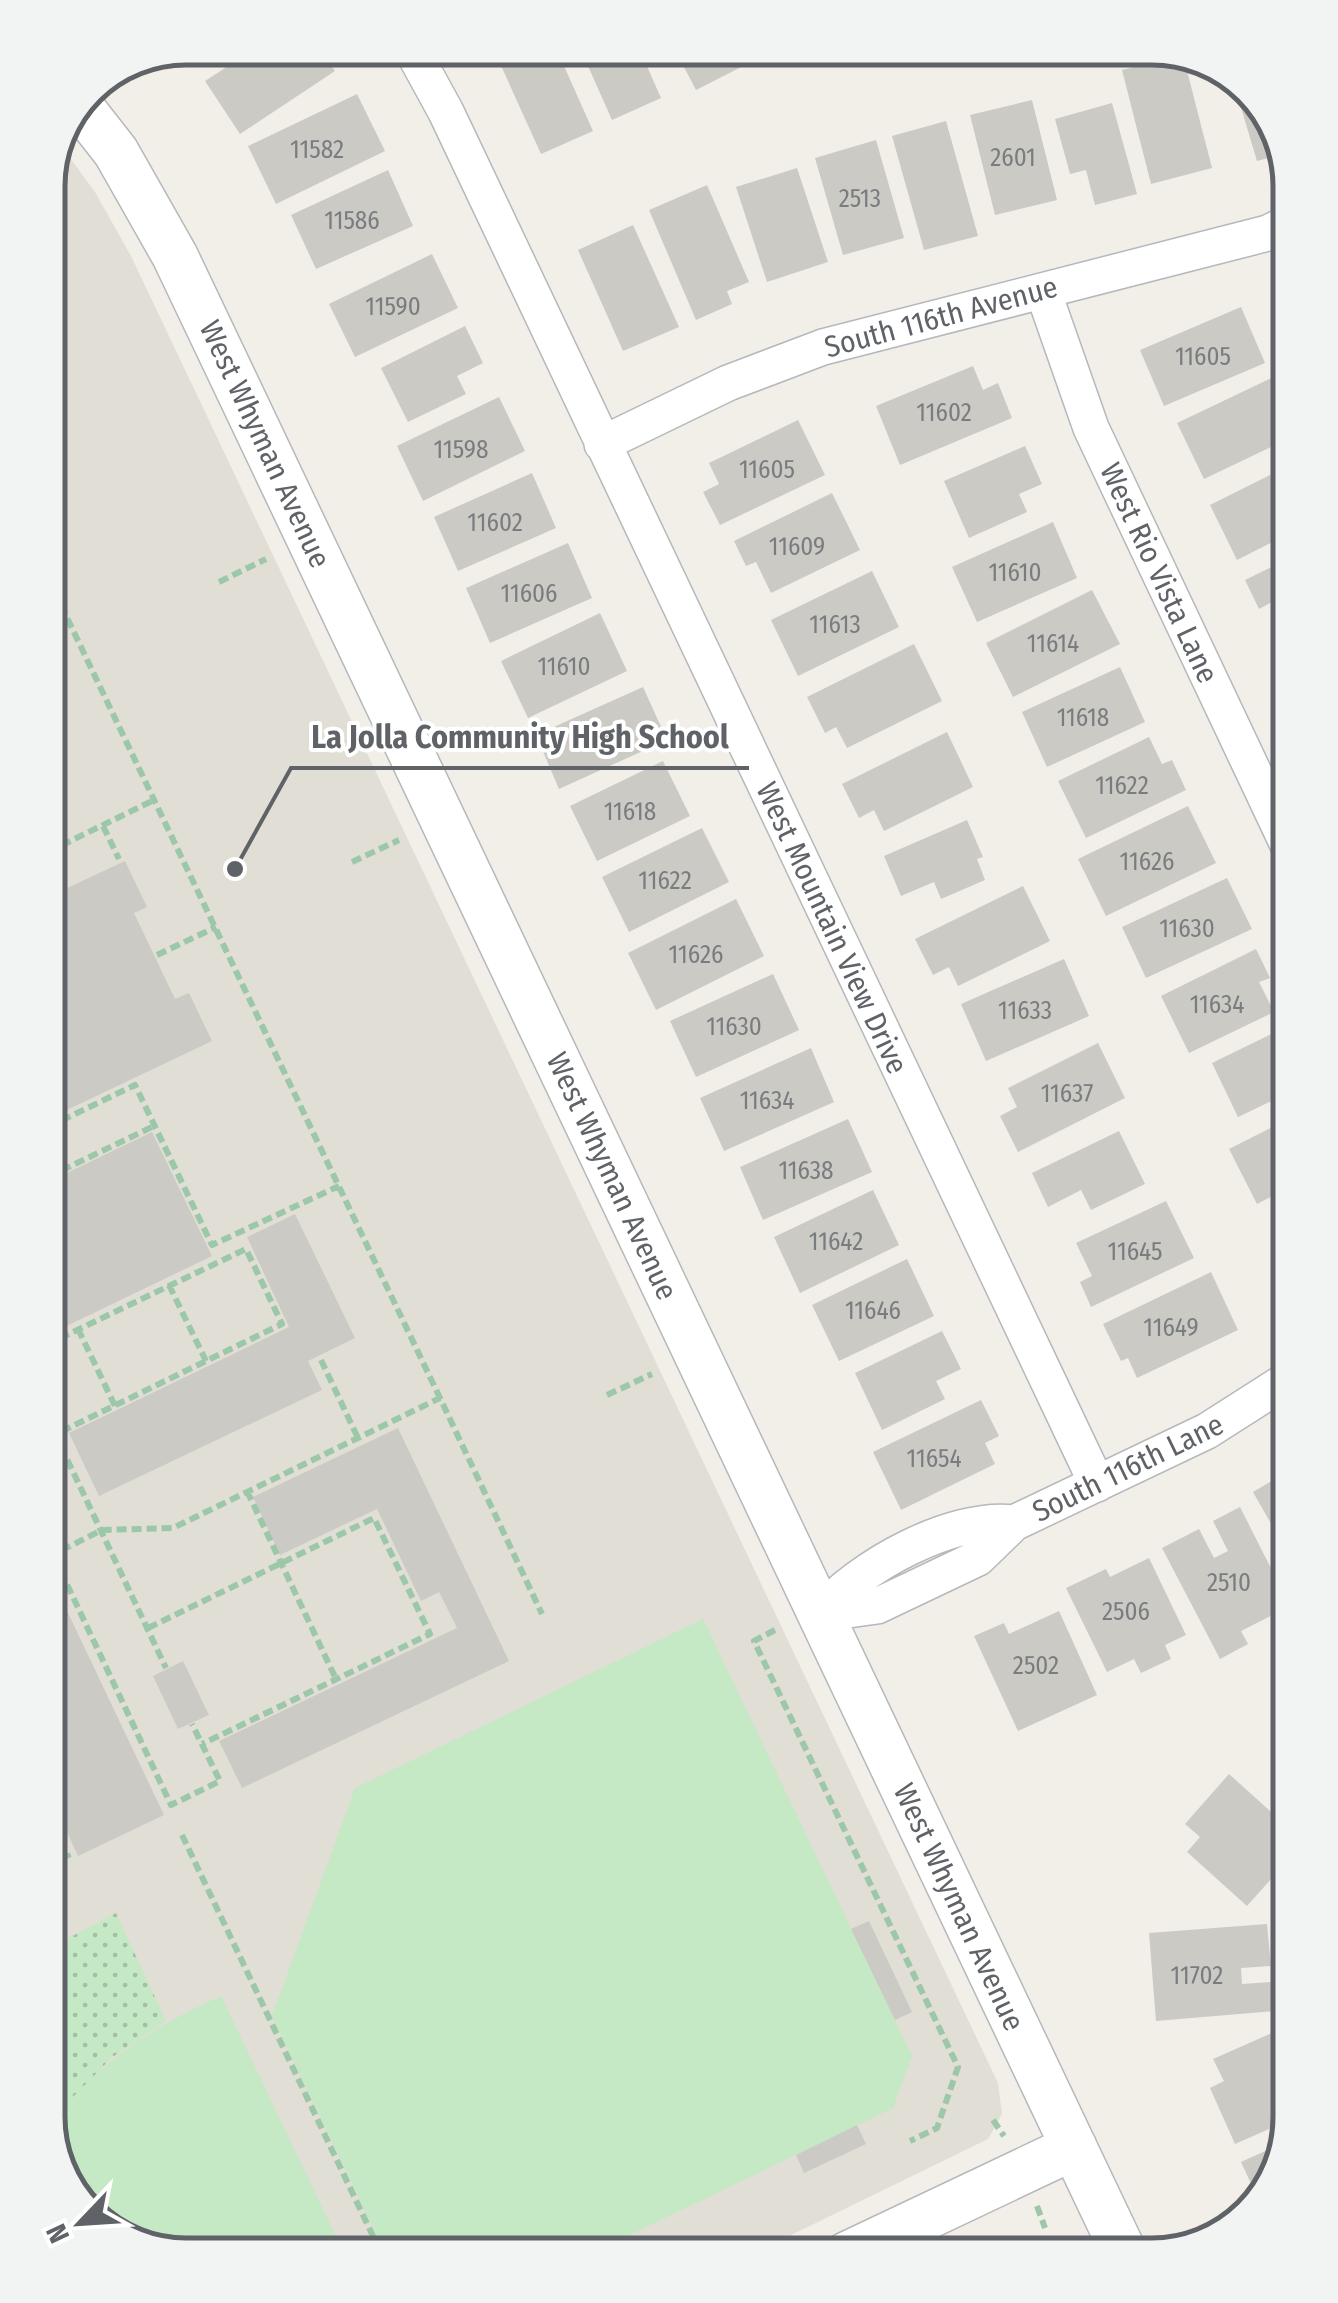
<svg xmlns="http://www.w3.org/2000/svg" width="1338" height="2303" viewBox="0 0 1338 2303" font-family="'Fira Sans Condensed',sans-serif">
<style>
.education{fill:#e1ded6}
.grass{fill:url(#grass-dots)}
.pitch{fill:#c5e8c5}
.building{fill:#cccac5}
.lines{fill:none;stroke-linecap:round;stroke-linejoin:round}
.minor-casing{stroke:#b5b8bc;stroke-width:38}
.tertiary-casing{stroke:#b5b8bc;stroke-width:48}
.path{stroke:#9cc7a9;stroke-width:6;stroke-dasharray:10 5;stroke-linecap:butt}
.minor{stroke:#fff;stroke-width:35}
.tertiary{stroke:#fff;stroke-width:45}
.labels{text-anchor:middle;stroke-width:8;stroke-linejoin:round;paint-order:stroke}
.number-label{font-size:25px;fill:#7a7d7f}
.street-label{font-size:30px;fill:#5f6368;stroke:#fff}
.rim{fill:none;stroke:#5f6368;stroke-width:5}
.leader{fill:none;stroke:#5f6368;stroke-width:4}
.callout-dot{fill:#5f6368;stroke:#fff;stroke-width:4}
.callout-label{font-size:32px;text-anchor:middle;font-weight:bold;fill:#5f6368;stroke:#fff;stroke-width:8;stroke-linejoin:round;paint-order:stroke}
</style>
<defs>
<pattern id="grass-dots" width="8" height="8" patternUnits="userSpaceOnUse" patternTransform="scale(2.5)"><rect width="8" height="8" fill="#c5e8c5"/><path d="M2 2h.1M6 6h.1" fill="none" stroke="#a3c0a4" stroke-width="1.8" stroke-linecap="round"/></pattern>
</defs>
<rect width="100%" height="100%" fill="#f1efe8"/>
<path class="education" d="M62 147 95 192 131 256 998 2083 1002 2114 988 2139 750 2255H177L108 2232 62 2178 48 2117V177Z"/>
<path class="grass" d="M116 1913 166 2021 111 2058 55 2117 48 2119V1949Z"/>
<path class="pitch" d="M703 1619 912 2056 893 2108 588 2255H386L272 2016 355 1788Z
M221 1996 345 2255H177L108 2232 62 2178 49 2124C102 2061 146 2030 221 1996Z"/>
<path class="building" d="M256 48H320L335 71 240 134 205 81Z
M493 48H556L593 131 541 154Z
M580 48H639L661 98 612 120Z
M674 48H744L751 62 696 90Z
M1183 55 1212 168 1151 184 1122 70Z
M1230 71 1276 125 1283 154 1257 161Z
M357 94 385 151 276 204 248 146Z
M1032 100 1057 200 995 215 970 115Z
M1112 103 1137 194 1095 205 1086 170 1070 174 1055 119Z
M946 121 978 236 924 250 892 136Z
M876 140 904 238 843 255 815 158Z
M797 168 828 262 767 282 736 187Z
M388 170 413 226 316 269 291 215Z
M707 185 749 282 727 291 732 304 696 320 649 210Z
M633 225 679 327 623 351 578 250Z
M432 254 458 308 355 357 329 304Z
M1241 307 1265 363 1164 406 1140 350Z
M465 326 483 363 457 376 466 394 408 422 381 368Z
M973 366 983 390 998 383 1012 418 900 465 876 406Z
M1280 374 1290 397V438L1204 479 1177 423Z
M499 397 525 451 423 501 397 446Z
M798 420 825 475 720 525 703 492 719 484 709 463Z
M1025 446 1042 484 1019 494 1027 512 969 538 944 481Z
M1290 465V533L1237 560 1210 505Z
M532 473 556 528 458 571 434 517Z
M832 493 860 550 771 593 756 562 746 566 734 541Z
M1053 522 1077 578 977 622 952 567Z
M568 543 592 598 490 643 466 588Z
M1290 558V630L1286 632 1272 602 1259 609 1245 580Z
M872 571 899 627 798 676 771 620Z
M1092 590 1120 644 1013 697 986 643Z
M600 613 627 671 528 718 501 661Z
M914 644 942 701 847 748 836 727 825 733 807 697Z
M1290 647V686L1276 654Z
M1120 667 1145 722 1047 767 1022 712Z
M643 687 667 740 559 789 536 735Z
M947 732 973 787 884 831 874 810 859 818 842 784Z
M1149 737 1162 764 1172 760 1186 790 1086 838 1058 781Z
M663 761 690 816 597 861 570 806Z
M1188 806 1216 863 1106 916 1078 859Z
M967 820 983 857 977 859 985 880 941 899 934 882 901 896 884 856Z
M702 828 729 882 629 932 602 877Z
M125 861 147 907 134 913 175 999 189 993 212 1041 48 1119V897Z
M1227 878 1252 929 1146 978 1122 927Z
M1023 886 1050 941 958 986 949 967 933 975 915 939Z
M736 899 764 956 656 1010 628 953Z
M1256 949 1270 978 1259 982 1274 1012 1189 1053 1161 996Z
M1064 959 1089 1016 986 1061 961 1004Z
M773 974 799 1030 696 1077 670 1021Z
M1290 1025V1092L1238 1117 1212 1063Z
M1098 1043 1125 1098 1018 1152 1000 1116 1017 1107 1008 1088Z
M811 1048 834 1102 724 1151 700 1098Z
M1290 1118V1187L1257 1204 1229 1149Z
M848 1119 872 1172 763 1220 740 1167Z
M1119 1131 1145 1184 1091 1210 1081 1190 1048 1207 1032 1173Z
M152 1132 212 1256 48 1335V1182Z
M873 1190 899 1245 800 1293 774 1237Z
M1166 1201 1194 1258 1091 1307 1080 1282 1092 1276 1076 1243Z
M295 1214 355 1338 308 1361 322 1390 99 1496 69 1433 289 1327 247 1237Z
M907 1259 934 1316 839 1361 812 1305Z
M1211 1272 1238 1330 1137 1378 1128 1358 1121 1361 1103 1324Z
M942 1331 961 1369 936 1381 945 1399 882 1430 855 1373Z
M981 1400 999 1436 985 1443 995 1464 901 1510 873 1452Z
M398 1428 509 1661 242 1788 219 1741 457 1628 439 1592 421 1601 377 1509 280 1555 253 1497Z
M1290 1470V1557L1253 1492Z
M1240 1507 1290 1606 1241 1631 1248 1644 1220 1659 1162 1548 1199 1529 1214 1558 1228 1551 1213 1521Z
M1149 1558 1186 1635 1165 1645 1171 1659 1141 1673 1134 1659 1107 1672 1066 1588 1106 1569 1110 1577Z
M51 1577 164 1815 78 1856 48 1791Z
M1059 1611 1097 1695 1018 1731 974 1636 1004 1623 1009 1634Z
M183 1661 209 1715 178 1729 153 1676Z
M1229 1774 1290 1829V1868L1285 1874 1280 1869 1247 1906 1187 1852 1200 1837 1185 1824Z
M869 1921 912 2012 895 2020 851 1929Z
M1267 1924 1271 1966 1241 1968 1242 1984 1271 1982 1274 2011 1156 2021 1149 1933Z
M1290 2025V2120L1235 2144 1210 2088 1224 2081 1213 2059Z
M857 2125 866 2144 804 2173 796 2155Z
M1283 2143 1268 2194 1259 2201 1241 2162Z"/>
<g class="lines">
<defs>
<path id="minor" d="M411 48 446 112 1097 1484
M1043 291 1091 428 1290 849
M602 444 728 383 823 347 1268 233 1290 222
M819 1614 877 1606 978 1558 1014 1523 1207 1431 1290 1378
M819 1614C858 1567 953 1515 1014 1523"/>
<path id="tertiary" d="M80 106 116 152 175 256 1125 2255
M846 2255 1074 2147"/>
</defs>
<use href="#minor" class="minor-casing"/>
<use href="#tertiary" class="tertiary-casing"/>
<path class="path" d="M48 578 440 1398
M219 582 266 559
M48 603 57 598
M103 826 119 859
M48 852 154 800
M352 862 399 840
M157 955 216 927
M48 1127 135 1085 212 1245 339 1186
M48 1177 154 1126
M169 1285 206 1361
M78 1329 115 1406
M321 1360 358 1438
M607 1395 652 1374
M48 1419 166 1668
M48 1438 282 1324 246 1249 48 1344
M247 1491 336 1679
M48 1544 171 1805 220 1781 192 1724
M48 1557 102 1530 173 1528 440 1398 542 1614
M148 1628 374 1518 430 1634 202 1744
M775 1630 754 1641 958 2067 937 2128 910 2141
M48 1813 69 1858
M182 1835 382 2255
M993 2120 1004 2136
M1037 2206 1045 2228"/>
<use href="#minor" class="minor"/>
<use href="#tertiary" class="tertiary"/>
</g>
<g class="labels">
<g class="number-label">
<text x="317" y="158">11582</text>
<text x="1013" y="166">2601</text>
<text x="860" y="207">2513</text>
<text x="352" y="229">11586</text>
<text x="393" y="315">11590</text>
<text x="1203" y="365">11605</text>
<text x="944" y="421">11602</text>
<text x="461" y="458">11598</text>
<text x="767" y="478">11605</text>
<text x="495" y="531">11602</text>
<text x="797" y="555">11609</text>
<text x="1015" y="581">11610</text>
<text x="529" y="602">11606</text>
<text x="835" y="633">11613</text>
<text x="1053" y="652">11614</text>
<text x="564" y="675">11610</text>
<text x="1083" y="726">11618</text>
<text x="1122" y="794">11622</text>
<text x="630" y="820">11618</text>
<text x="1147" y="870">11626</text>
<text x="665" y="889">11622</text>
<text x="1187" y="937">11630</text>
<text x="696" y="963">11626</text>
<text x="1217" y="1013">11634</text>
<text x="1025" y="1019">11633</text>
<text x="734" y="1035">11630</text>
<text x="1067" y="1102">11637</text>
<text x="767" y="1109">11634</text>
<text x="806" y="1179">11638</text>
<text x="836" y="1250">11642</text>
<text x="1135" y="1260">11645</text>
<text x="873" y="1319">11646</text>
<text x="1171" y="1336">11649</text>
<text x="934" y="1467">11654</text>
<text x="1229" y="1591">2510</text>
<text x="1126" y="1620">2506</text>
<text x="1036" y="1674">2502</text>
<text x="1197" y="1984">11702</text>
</g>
<g class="street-label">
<text transform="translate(941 317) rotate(-15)" y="10">South 116th Avenue</text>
<text transform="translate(265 444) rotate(65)" y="10">West Whyman Avenue</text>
<text transform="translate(1159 573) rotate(65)" y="10">West Rio Vista Lane</text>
<text transform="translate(832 928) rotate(65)" y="10">West Mountain View Drive</text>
<text transform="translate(612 1176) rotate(65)" y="10">West Whyman Avenue</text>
<text transform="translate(1128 1468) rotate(-26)" y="10">South 116th Lane</text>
<text transform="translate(959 1907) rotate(65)" y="10">West Whyman Avenue</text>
</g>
</g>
<path d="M0 0H1338V2303H0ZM186 65H1152A121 121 0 0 1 1273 186V2117A121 121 0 0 1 1152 2238H186A121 121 0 0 1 65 2117V186A121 121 0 0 1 186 65Z" fill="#f2f3f3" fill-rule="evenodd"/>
<path class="rim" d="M186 65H1152A121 121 0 0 1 1273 186V2117A121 121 0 0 1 1152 2238H186A121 121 0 0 1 65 2117V186A121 121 0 0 1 186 65Z"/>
<path class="leader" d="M235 869L291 768H749"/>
<circle class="callout-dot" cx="235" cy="869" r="10"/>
<g class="callout-label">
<text x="520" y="748">La Jolla Community High School</text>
</g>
<g transform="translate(80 2223) rotate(245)" stroke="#ffffff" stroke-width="8" paint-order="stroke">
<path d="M0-8L18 38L0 25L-18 38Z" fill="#5f6368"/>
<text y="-15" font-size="28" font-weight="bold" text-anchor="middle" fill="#5f6368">N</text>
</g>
</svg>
